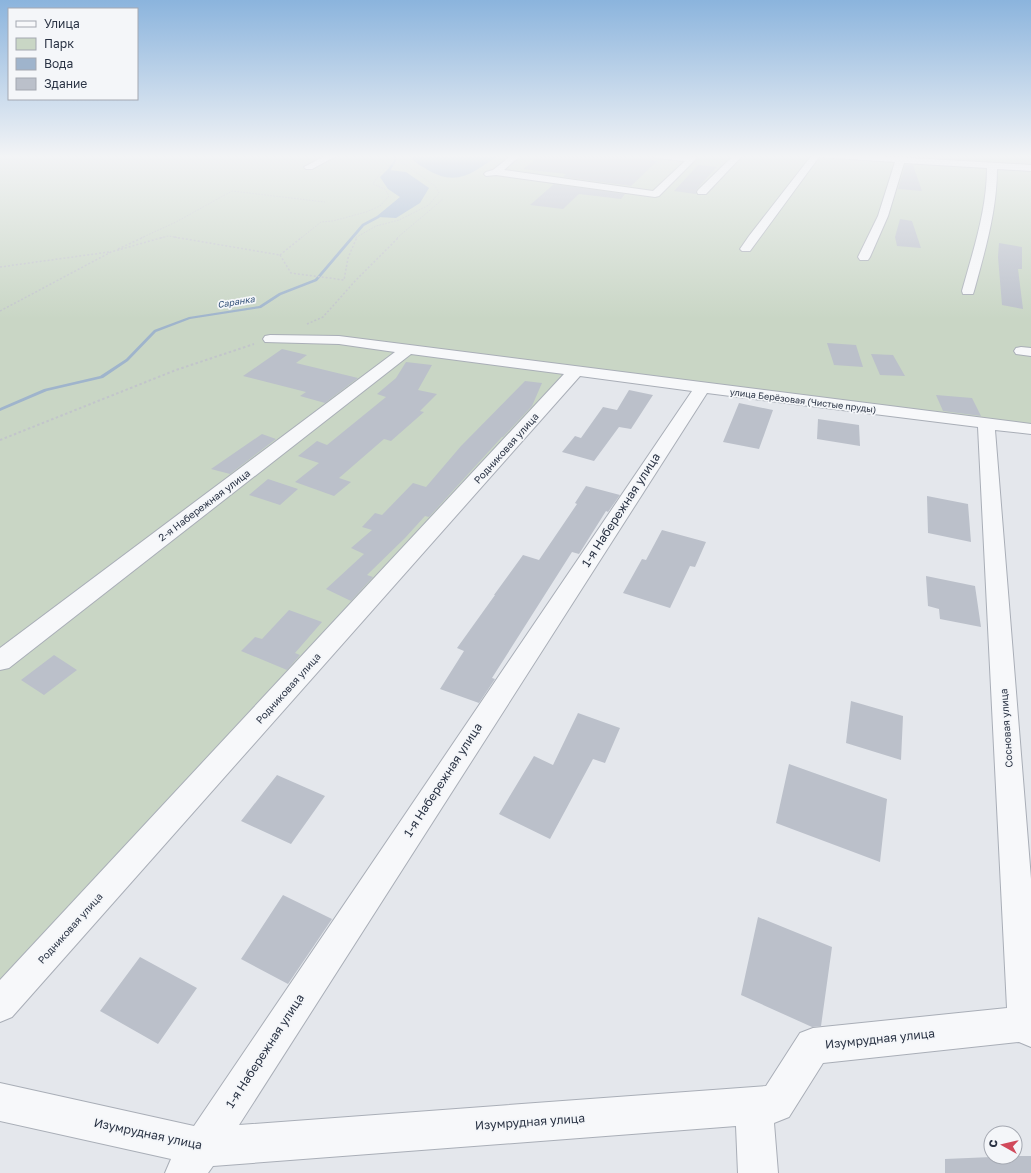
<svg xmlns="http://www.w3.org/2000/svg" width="1031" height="1173" viewBox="0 0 1031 1173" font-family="'Golos Text',sans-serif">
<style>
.green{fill:#c9d6c5}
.water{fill:#9fb4cc}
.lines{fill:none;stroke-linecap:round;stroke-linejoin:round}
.stream{fill:#9fb4cc;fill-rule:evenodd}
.building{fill:#bbc0ca}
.minor-casing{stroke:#a9aeb7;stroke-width:2}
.path-far2{stroke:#c2c5cb;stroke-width:1;stroke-dasharray:1.5 1.5;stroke-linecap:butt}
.path-far1{stroke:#c2c5cb;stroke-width:1.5;stroke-dasharray:2 2;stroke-linecap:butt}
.path{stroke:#c2c5cb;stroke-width:2;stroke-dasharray:2.5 2.5;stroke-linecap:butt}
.minor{fill:#f7f8fa;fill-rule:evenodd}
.labels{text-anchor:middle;stroke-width:3.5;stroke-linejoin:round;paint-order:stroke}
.far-water-label{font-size:9px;font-style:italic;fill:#34527a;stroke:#f4f6f9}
.far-street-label{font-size:9px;fill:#2b3445;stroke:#f4f6f9}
.street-label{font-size:10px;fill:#2b3445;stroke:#f4f6f9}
.near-street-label{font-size:12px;fill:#2b3445;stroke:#f4f6f9}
</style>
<rect width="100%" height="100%" fill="#e4e7ec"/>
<path class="green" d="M0 155H1031V429L576 371 0 1005Z"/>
<path class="water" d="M415 155H499C475 171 458 188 428 170 423 167 417 164 413 160V157Z
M389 170 406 172 429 188 420 203 396 218 378 217 402 197 389 188 381 177Z"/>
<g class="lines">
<path class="stream" d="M393 155H395L396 161 390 171 382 177 390 187 403 197 379 218 364 226 317 281 281 295 261 308 190 319 156 332 128 361 103 378 47 391 0 411V408L44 389 100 376 126 359 154 330 189 317 259 306 279 293 315 279 362 224 377 216 400 197 388 189 380 177 388 169 394 161Z"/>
</g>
<path class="building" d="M541 155H606L657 161 631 186 563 177 566 174 523 169Z
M698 165 717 167 697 189 696 194 674 191Z
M905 165H913L922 191 898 189Z
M554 184 625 194 621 199 579 194 563 209 530 205Z
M900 219 912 221 921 248 897 246 895 237Z
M999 243 1022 247V269H1018L1023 309 1002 305 998 257Z
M827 343 856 345 863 367 834 365Z
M282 349 307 355 296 363 358 378 325 403 300 396 306 392 243 376Z
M871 354 893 355 905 376 880 375Z
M406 362 432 365 418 390 437 394 420 411 424 412 391 441 384 439 339 478 351 482 334 496 295 482 319 463 298 456 317 441 327 445 386 397 377 394 396 378Z
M525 381 542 383 532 406 503 437H502L429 517 425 516 405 538 367 575 373 577 351 601 326 589 364 554 351 548 372 530 362 527 375 513 382 515 413 483 426 487 461 446Z
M629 390 653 395 631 429 619 427 594 461 562 452 575 436 581 438 603 407 617 410Z
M936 395 972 398 981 416 943 411Z
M739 403 773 410 759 449 723 442Z
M818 419 859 425 860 446 817 439Z
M262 434 276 439 230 474 211 469Z
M268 479 298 489 280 505 249 495Z
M586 486 620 495 608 512 606 511 579 554 572 552 492 678 495 679 479 703 440 689 464 651 457 648 495 595H494L523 555 539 560 577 504 575 503Z
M927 496 968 504 971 542 928 533Z
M662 530 706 542 695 567 690 566 670 608 623 593 642 559 646 560Z
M926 576 975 586 981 627 940 619 939 609 928 606Z
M289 610 322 622 295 653 300 655 287 670 241 651 255 637 262 639Z
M54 655 77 670 44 695 21 680Z
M851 701 903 716 901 760 846 743Z
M578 713 620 728 605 763 593 759 550 839 499 814 534 756 553 765Z
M789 764 887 799 880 862 776 823Z
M277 775 325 796 291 844 241 821Z
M283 895 332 919 288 984 241 959Z
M758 917 832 947 821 1026 812 1027 741 995Z
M140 957 197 988 158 1044 100 1011Z
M1015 1156H1031V1173H945V1159Z"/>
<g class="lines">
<defs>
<path id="minor" d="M327 155H338L312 169H306L304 167Z
M512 155H521L504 170 653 191 685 161 656 158 652 155C662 155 689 152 696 159L659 196 655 197 496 175 486 176 484 174 486 172 493 170Z
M734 155H743L706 194H698L697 192 698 190Z
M812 155H862L1031 165V171L997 169C997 210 985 251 974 291L973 294H963L962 291C973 251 987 210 987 168L904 163 888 216 870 257 868 260H860L858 257 878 216 895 162 819 157 750 251H742L740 249 749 236Z
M270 335 339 336 1031 424V434L995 430 1031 879V1047L1019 1042 823 1063 789 1117 774 1123 778 1173H738L736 1126 213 1166 208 1173H165L171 1159 0 1121V1083L194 1126 692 391 580 376 12 1017 0 1022V980L564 374 411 354 9 668 0 670V648L395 352 339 344 265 342 263 339 265 336ZM707 393 978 427 1007 1008 813 1028 800 1033 766 1086 239 1125Z
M1021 347 1031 348V356L1016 354 1014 351 1016 348Z"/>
</defs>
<use href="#minor" class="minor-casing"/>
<path class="path-far2" d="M401 162 400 158 406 155
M141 238 176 222 232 191 325 202
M161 238 168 236 180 238
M301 238 321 222 333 221 366 212 380 206 389 196 385 189 373 184C381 172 386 164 401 162L435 186 439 193 429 205 399 220 376 226 355 238
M397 238 443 199"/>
<path class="path-far1" d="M174 237 280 255
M118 249 144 237
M280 255 291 273 344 280 348 258 357 237
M280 255 302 237
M0 267 109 252
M0 311 111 252 164 237
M307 324 323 317 356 280 399 237"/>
<path class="path" d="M0 440 176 370 254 344"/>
<use href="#minor" class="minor"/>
</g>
<linearGradient id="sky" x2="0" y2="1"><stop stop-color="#8bb4dd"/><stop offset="0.49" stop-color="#f3f4f6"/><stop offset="1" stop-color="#f3f4f6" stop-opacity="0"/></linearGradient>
<rect width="1031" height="319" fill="url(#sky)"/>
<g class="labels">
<g class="far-water-label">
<text transform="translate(236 302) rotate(-9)" y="3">Саранка</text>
</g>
<g class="far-street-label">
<text transform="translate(803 401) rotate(7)" y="3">улица Берёзовая (Чистые пруды)</text>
</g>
<g class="street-label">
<text transform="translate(506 448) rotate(-48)" y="4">Родниковая улица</text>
<text transform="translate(204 505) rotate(-37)" y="4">2-я Набережная улица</text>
<text transform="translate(288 688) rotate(-48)" y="4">Родниковая улица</text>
<text transform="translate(1006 728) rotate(-94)" y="4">Сосновая улица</text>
<text transform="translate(70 928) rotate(-48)" y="4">Родниковая улица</text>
</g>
<g class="near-street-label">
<text transform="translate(621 510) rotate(-57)" y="4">1-я Набережная улица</text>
<text transform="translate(443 780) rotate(-57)" y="4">1-я Набережная улица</text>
<text transform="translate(880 1039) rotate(-6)" y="4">Изумрудная улица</text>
<text transform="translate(265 1051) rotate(-57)" y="4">1-я Набережная улица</text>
<text transform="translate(530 1122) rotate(-4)" y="4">Изумрудная улица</text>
<text transform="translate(148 1134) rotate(12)" y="4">Изумрудная улица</text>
</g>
</g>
<rect x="8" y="8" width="130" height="92" fill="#f4f6f9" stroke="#a4a8b1"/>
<rect x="16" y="21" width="20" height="6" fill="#f7f8fa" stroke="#a4a8b1"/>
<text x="44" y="28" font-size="12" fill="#2b3445">Улица</text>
<rect x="16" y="38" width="20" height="12" fill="#c9d6c5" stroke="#a4a8b1"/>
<text x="44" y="48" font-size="12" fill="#2b3445">Парк</text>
<rect x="16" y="58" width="20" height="12" fill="#9fb4cc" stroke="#a4a8b1"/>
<text x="44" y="68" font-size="12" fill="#2b3445">Вода</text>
<rect x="16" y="78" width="20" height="12" fill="#bbc0ca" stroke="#a4a8b1"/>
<text x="44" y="88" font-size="12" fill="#2b3445">Здание</text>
<g transform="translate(1003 1145) rotate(278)"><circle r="19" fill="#f4f6f9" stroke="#a4a8b1"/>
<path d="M0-3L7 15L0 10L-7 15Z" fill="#d1495b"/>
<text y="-6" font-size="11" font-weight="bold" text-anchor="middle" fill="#2b3445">С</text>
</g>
</svg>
